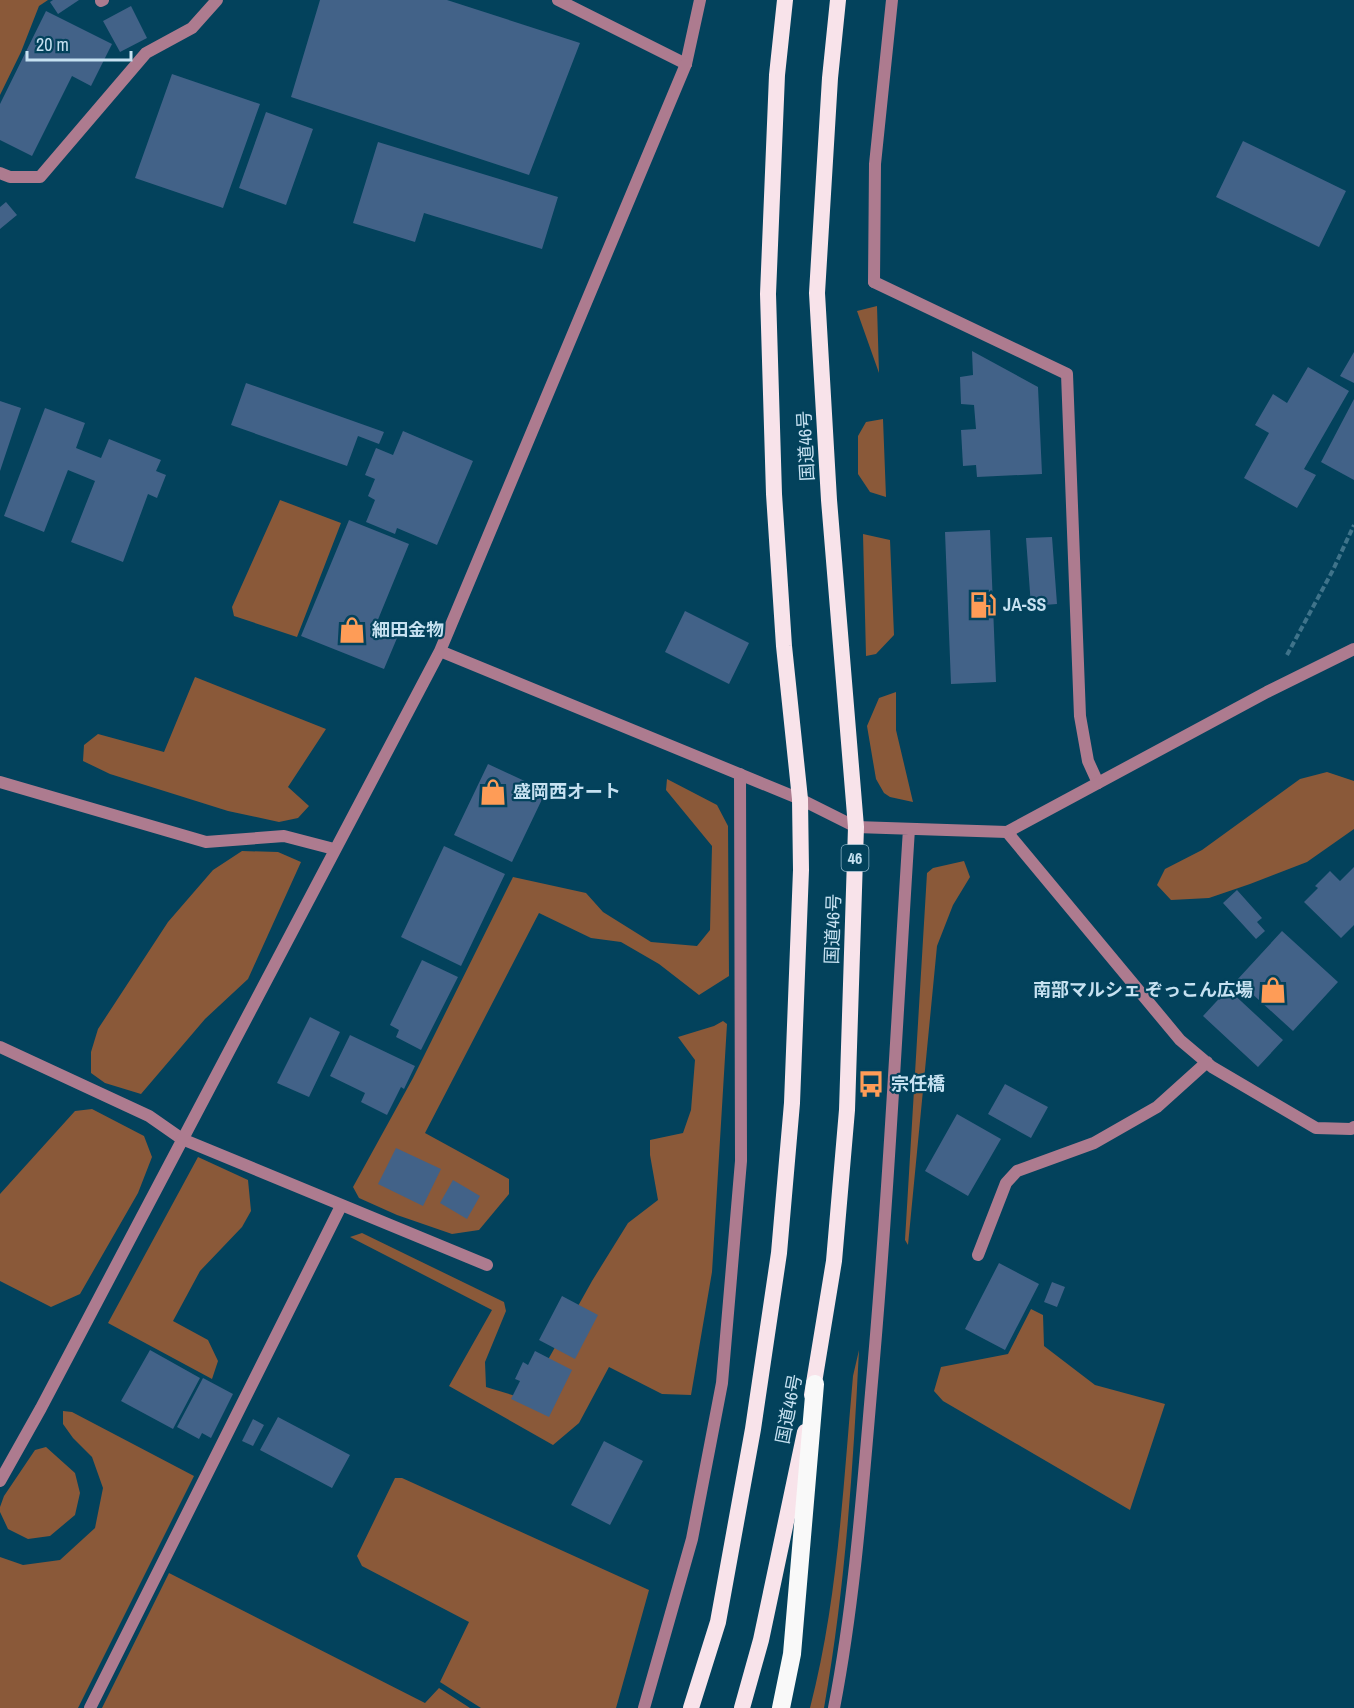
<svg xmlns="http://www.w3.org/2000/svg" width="1354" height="1708" viewBox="0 0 1354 1708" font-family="'Archivo Narrow','Noto Sans JP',sans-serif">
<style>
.green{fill:#8a5939}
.building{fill:#426288}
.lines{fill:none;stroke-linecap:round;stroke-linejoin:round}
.path{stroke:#3f738a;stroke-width:4;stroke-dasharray:6 3;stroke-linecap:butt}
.service{stroke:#ad7b8f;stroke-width:12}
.minor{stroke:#ad7b8f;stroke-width:12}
.tertiary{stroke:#ad7b8f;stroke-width:12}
.trunk{stroke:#f8e3ea;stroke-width:16}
.motorway{stroke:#f9f9f9;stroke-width:18}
.labels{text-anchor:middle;stroke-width:4.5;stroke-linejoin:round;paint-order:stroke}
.shield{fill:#03425c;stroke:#8cb1c4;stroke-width:1.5}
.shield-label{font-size:16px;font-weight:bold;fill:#c6e1f1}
.street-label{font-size:18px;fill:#c6e1f1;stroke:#03425c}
.poi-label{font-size:18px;font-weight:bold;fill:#c6e1f1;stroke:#03425c;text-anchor:start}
</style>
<rect width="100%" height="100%" fill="#03425c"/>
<path class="green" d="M0 0H48L39 6 21 52 0 95Z
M877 306 879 373 857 311Z
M883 419 886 497 870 492 858 474V436L866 422Z
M280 500 341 523 297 637 234 616 232 607Z
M863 534 890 540 894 635 876 654 866 656Z
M195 677 326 729 288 787 309 806 298 818 279 822 228 811 110 774 83 761 84 745 98 734 164 752Z
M896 692V730L913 802 890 797 884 793 876 779 867 726 879 698Z
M1327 772 1354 781V829L1307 862 1250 884 1209 898 1171 900 1157 885 1165 869 1202 850 1300 779Z
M667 779 717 805 728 826 729 976 699 995 659 964 621 942 591 938 539 913 425 1133 509 1179V1194L479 1230 452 1234 397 1215 359 1198 353 1187 413 1078 513 877 586 893 603 912 651 942 697 946 710 930 712 846 666 790Z
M242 851 278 852 301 862 248 979 205 1019 141 1094 105 1083 91 1073V1052L98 1029 168 922 213 870Z
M964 861 970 877 953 905 937 946 908 1245 905 1240 927 873 933 868Z
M723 1021 727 1024 712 1272 691 1395 662 1394 609 1367 579 1423 553 1445 449 1386 492 1310 350 1237 362 1233 504 1302 506 1311 485 1362 486 1387 522 1398 535 1383 592 1281 628 1223 658 1200 650 1155V1140L683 1133 691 1110 695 1060 678 1037 714 1026Z
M92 1109 144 1136 152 1157 138 1193 80 1294 51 1307 0 1281V1194L75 1111Z
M198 1157 248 1180 251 1211 242 1227 200 1271 173 1321 208 1340 218 1361 212 1379 108 1323Z
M1031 1309 1043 1315 1044 1346 1095 1385 1165 1404 1130 1510 943 1401 934 1391 941 1367 1008 1354Z
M859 1350C853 1470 845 1590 824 1708H810C838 1600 843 1487 853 1376Z
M63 1411 72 1412 194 1476 78 1708H0V1557L23 1565 60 1560 95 1528 103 1488 92 1457 73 1438 63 1424Z
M46 1447 75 1473 80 1493 75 1515 50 1536 28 1539 8 1529 0 1512V1507L4 1496 35 1450Z
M395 1478H402L649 1590 616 1708H481L440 1682 469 1622 362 1566 357 1556Z
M169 1573 425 1703 439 1688 470 1708H102Z"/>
<path class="building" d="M53 0H79L58 14 50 2Z
M320 0H447L580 43 529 175 291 97Z
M131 6 147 38 120 52 103 21Z
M46 11 112 44 91 86 72 76 32 156 0 140V104Z
M172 74 260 104 223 208 135 178Z
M266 112 313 129 286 205 239 188Z
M1243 141 1346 191 1319 247 1216 197Z
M378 142 558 197 542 249 424 213 415 242 353 223Z
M6 202 17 215 0 229V207Z
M972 351 1038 387 1042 474 977 477 976 465 963 466 961 430 976 429 974 405 961 404 960 377 973 375Z
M1354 352V383L1340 376Z
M1308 367 1349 391 1304 469 1316 475 1297 508 1244 478 1269 433 1255 425 1273 394 1287 403Z
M246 383 384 432 379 444 358 436 347 466 231 425Z
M1354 399V480L1321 462Z
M0 401 21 408 0 471Z
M45 408 85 423 76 448 101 458 109 439 161 460 156 471 166 475 157 498 148 494 123 562 71 542 95 481 68 470 44 532 4 516Z
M403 431 473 461 437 545 397 528 395 534 366 522 375 500 368 496 375 479 365 475 376 448 393 455Z
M349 520 409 544 377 622 400 631 384 669 301 636Z
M990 530 996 682 951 684 945 532Z
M1052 537 1057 604 1031 606 1026 538Z
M685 611 749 643 729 684 665 652Z
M488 764 546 791 512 862 454 835Z
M444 846 505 874 461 966 401 937Z
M1354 867V925L1341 938 1304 902 1318 888 1315 886 1330 871 1340 881Z
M1237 890 1262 918 1257 922 1265 931 1256 939 1223 903Z
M1282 931 1338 982 1293 1031 1237 980Z
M422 960 458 977 421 1050 396 1037 399 1030 390 1025Z
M1228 989 1283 1040 1258 1067 1203 1016Z
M310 1017 340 1032 309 1097 277 1083Z
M350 1035 415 1066 404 1089 401 1087 387 1115 361 1102 365 1093 330 1076Z
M1005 1084 1048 1107 1031 1138 988 1114Z
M957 1114 1001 1139 968 1196 925 1171Z
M396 1148 441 1169 423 1206 378 1184Z
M453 1180 480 1196 467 1219 440 1203Z
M999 1263 1039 1284 1005 1350 965 1329Z
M1052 1282 1065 1287 1057 1307 1044 1302Z
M562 1296 598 1315 575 1359 539 1340Z
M150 1350 200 1378 173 1429 121 1401Z
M535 1351 572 1370 549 1417 511 1399 520 1381 515 1379 523 1362 528 1365Z
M203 1378 233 1394 211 1438 202 1433 199 1439 177 1427Z
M278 1417 350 1455 332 1488 260 1450Z
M253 1419 264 1425 253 1446 242 1441Z
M604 1441 643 1461 610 1525 571 1505Z"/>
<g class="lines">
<path class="path" d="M1287 655 1333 570 1354 525"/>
<path class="service" d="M558 0 686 64
M101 1 103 0
M0 173 10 177H40L146 53 192 28 217 0
M874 282 1067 374 1080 716 1088 761 1098 783
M0 782 206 842 284 836 334 849
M1007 832 1180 1040 1212 1067 1316 1128 1351 1129 1354 1127
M0 1047 149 1116 182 1139
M978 1255 1006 1183 1017 1171 1094 1143 1157 1107 1207 1062
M90 1708 341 1206"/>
<path class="minor" d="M686 64 700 0
M874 282 875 164 892 0
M856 827 1007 832 1267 692 1354 649
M182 1139 487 1265
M644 1708 692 1539 722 1383 741 1161 740 774
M834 1708C854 1604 862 1498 871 1393 888 1205 897 1017 909 829"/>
<path class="tertiary" d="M440 651 800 799 856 827
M0 1481 41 1408 440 651 686 64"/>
<path class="trunk" d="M812 1395 834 1261 847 1110 856 827 829 500 817 293 830 78 838 0
M691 1708 718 1622 753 1429 779 1253 792 1103 801 870 800 799 784 646 774 494 768 294 777 75 785 0
M742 1708 761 1640 805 1432"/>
<path class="motorway" d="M781 1708 792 1654 815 1384"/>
</g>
<defs>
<symbol id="fuel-bare" viewBox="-9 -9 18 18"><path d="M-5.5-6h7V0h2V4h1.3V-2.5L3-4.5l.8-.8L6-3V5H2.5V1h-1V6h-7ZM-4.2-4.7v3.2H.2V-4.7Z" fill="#fe9c57" stroke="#03425c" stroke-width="2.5" paint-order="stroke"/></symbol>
<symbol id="shop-bare" viewBox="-9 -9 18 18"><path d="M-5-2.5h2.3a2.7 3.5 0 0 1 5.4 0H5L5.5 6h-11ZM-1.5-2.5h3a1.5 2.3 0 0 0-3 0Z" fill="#fe9c57" stroke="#03425c" stroke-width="2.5" paint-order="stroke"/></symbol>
<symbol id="bus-bare" viewBox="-9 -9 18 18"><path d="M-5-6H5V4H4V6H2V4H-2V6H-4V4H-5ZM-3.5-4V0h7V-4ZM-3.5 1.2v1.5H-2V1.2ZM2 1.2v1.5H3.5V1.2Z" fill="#fe9c57" stroke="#03425c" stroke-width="2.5" paint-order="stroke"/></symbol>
</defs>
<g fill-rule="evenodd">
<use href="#fuel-bare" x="964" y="586" width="38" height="38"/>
<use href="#shop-bare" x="333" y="611" width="38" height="38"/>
<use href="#shop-bare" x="474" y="773" width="38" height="38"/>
<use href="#shop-bare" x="1254" y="971" width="38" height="38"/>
<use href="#bus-bare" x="852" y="1065" width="38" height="38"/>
</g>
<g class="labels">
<rect class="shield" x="841.5" y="845" width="27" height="26" rx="4.5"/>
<g class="shield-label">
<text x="855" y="864">46</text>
</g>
<g class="street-label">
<text transform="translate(806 446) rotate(-93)" y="6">国道46号</text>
<text transform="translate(833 929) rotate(-88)" y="6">国道46号</text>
<text transform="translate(789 1409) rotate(-79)" y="6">国道46号</text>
</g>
<g class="poi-label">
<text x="1003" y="611">JA-SS</text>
<text x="372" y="636">細田金物</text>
<text x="513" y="798">盛岡西オート</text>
<text x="1253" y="996" text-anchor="end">南部マルシェ ぞっこん広場</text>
<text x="891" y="1090">宗任橋</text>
</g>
</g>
<path d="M27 51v9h104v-9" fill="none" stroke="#c6e1f1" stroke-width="3"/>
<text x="36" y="51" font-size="18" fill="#c6e1f1" stroke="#03425c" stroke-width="4.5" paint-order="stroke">20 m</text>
</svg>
